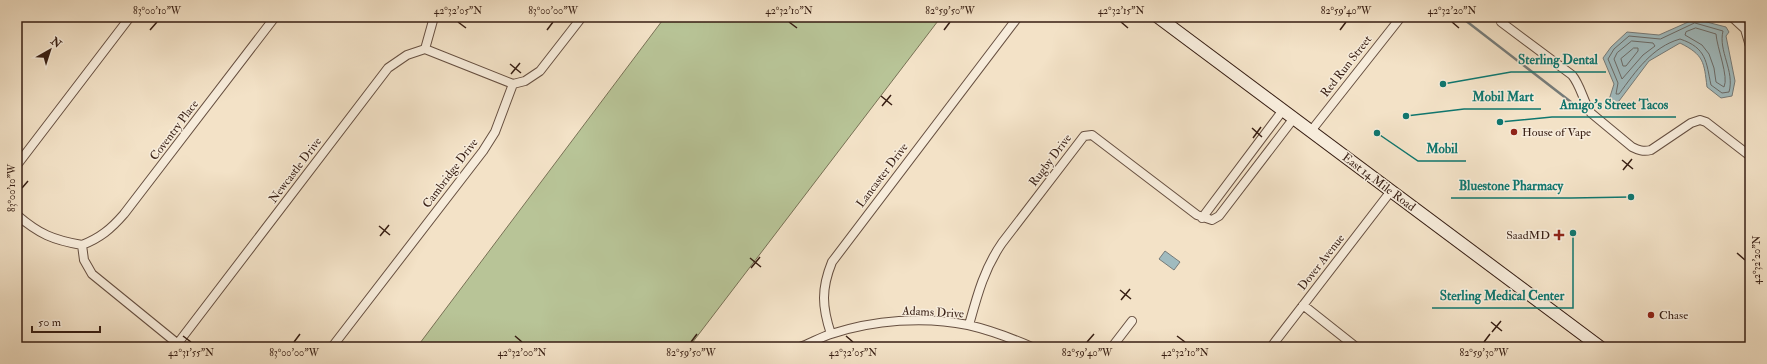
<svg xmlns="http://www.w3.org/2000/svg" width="1767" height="364" viewBox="0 0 1767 364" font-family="'IM FELL Double Pica',serif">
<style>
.green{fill:#b8c497;stroke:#787155}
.water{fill:#a0bbbf;stroke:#767c7a}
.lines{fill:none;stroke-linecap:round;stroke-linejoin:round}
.shore{stroke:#6c6c69;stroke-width:1}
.stream{stroke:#767c7a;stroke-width:2.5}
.street-casing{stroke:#664f40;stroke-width:10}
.secondary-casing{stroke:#371e13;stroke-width:14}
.street{stroke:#f7ecdb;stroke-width:8}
.secondary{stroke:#f7ecdb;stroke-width:12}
.ticks{fill:none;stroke:#371e13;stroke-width:1.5}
.poi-dot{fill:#8f2418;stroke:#f7ecdb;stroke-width:1.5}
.labels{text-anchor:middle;stroke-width:3;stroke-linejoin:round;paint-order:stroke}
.street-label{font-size:12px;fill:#371e13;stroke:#f7ecdb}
.poi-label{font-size:12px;fill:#371e13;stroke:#f7ecdb;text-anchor:start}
.leader{fill:none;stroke:#0f766e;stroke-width:1.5}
.callout-dot{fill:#0f766e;stroke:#f7ecdb;stroke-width:1.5}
.callout-label{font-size:13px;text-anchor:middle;font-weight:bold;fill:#0f766e;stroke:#f7ecdb;stroke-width:3;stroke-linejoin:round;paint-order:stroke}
.neatline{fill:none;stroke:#371e13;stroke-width:1.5}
.ticks-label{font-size:10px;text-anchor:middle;fill:#371e13}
</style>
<rect width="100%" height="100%" fill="#f3e2c7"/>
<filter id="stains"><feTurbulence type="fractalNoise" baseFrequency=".005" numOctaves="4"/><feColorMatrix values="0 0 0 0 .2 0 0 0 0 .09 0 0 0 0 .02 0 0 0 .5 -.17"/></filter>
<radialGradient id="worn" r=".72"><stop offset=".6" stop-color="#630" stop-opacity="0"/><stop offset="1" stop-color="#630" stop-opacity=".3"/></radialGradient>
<path class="green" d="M665 17H941L689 347H417Z"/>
<path class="water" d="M1695 19 1726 27 1729 32 1726 36 1735 81 1732 96 1721 98 1707 87C1704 62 1704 55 1680 43L1649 61 1619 101 1613 105 1608 103 1614 84 1603 58 1611 47 1627 32 1659 35Z
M1165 251 1180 262 1174 270 1159 259Z"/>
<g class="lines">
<path class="shore" d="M1695 23 1723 31C1718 51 1735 71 1729 92L1722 93 1711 85C1706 62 1707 48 1680 39 1652 47 1636 71 1619 94H1616L1618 83 1608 59 1614 49 1629 36 1660 39Z
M1696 28 1716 34C1717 48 1729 77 1724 87L1716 82 1714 68 1709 54 1702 45 1685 35 1686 32Z
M1632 41 1653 43 1655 46 1643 55 1622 79 1614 59 1617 53Z
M1634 48H1638V51L1626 66H1623L1621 59Z"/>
<path class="stream" d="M1461 17 1571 102"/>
<defs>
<path id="street" d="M1505 17 1501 22 1572 75C1581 86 1583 101 1591 113L1632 147C1638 150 1643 152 1651 150L1691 123 1700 120 1706 122 1750 156
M1732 17 1745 29 1750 46
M425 49 513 84
M425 49 434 17
M513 84 525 81 540 71 582 17
M1311 131 1401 17
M17 165 130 17
M17 215C39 234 53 240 82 245L84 260 92 274 178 344
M1202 218 1283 110
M82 245C100 238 111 229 124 214L275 17
M1303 305 1356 347
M969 325C977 296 984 269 1002 243L1084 136 1092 135 1197 215 1212 220 1219 216 1294 118
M831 334C822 307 821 289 832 262L1018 17
M175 347 388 68 407 55 425 49
M332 347 483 151 495 132 513 84
M800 347C811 343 821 337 831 334 874 320 924 316 968 325 990 330 1011 338 1032 347
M1112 347 1132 321
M1271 347 1391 191"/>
<path id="secondary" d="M1158 17 1600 347"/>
</defs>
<use href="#street" class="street-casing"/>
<use href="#secondary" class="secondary-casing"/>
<use href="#street" class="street"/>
<use href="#secondary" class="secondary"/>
</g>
<path class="ticks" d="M458 22 466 28M789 22 797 28M1121 22 1128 28M1452 22 1459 28M150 30 157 22M547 30 553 22M944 30 950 22M1340 30 1346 22M510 64 521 73M511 74 520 63M881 96 892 105M882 106 891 95M1252 128 1262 137M1253 138 1261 127M1622 160 1633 169M1623 170 1632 159M22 188 28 181M379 226 390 235M380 236 389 225M1737 253 1745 260M750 258 761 267M751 268 760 257M1120 290 1131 299M1121 300 1130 289M1491 322 1502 331M1492 332 1501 321M183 336 191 342M515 336 522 342M846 336 853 342M1177 336 1185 342M294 342 300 334M691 342 697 334M1087 342 1094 334M1484 342 1490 334"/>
<g class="poi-dot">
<circle cx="1514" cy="132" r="4"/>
<path d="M1557 229h4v4h4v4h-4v4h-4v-4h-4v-4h4z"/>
<circle cx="1651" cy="315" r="4"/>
</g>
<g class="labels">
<g class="street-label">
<text transform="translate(1346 66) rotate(-52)" y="4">Red Run Street</text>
<text transform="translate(174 130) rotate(-53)" y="4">Coventry Place</text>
<text transform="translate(1050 160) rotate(-53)" y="4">Rugby Drive</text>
<text transform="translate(295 170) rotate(-53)" y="4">Newcastle Drive</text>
<text transform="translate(450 173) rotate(-53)" y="4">Cambridge Drive</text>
<text transform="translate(882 175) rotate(-53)" y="4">Lancaster Drive</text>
<text transform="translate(1379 182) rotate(37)" y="4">East 14 Mile Road</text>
<text transform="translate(1321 262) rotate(-52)" y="4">Dover Avenue</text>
<text transform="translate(933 312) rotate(3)" y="4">Adams Drive</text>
</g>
<g class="poi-label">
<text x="1522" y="136">House of Vape</text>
<text x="1550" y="239" text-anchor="end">SaadMD</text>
<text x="1659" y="319">Chase</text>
</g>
</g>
<path class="leader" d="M1443 84L1511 72H1606M1406 116L1464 109H1541M1500 122L1552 117H1676M1377 133L1418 161H1466M1631 197L1571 198H1451M1573 233L1573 308H1432"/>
<g class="callout-dot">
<circle cx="1443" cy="84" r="4"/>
<circle cx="1406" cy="116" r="4"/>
<circle cx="1500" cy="122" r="4"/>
<circle cx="1377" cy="133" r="4"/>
<circle cx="1631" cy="197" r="4"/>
<circle cx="1573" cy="233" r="4"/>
</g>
<g class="callout-label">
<text x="1558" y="64">Sterling Dental</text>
<text x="1503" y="101">Mobil Mart</text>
<text x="1614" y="109">Amigo's Street Tacos</text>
<text x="1442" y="153">Mobil</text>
<text x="1511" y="190">Bluestone Pharmacy</text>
<text x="1502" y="300">Sterling Medical Center</text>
</g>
<rect width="1767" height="364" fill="none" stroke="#f3e2c7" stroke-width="44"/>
<g transform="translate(50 50) rotate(39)" stroke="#f7ecdb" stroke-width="3" paint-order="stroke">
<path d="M0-3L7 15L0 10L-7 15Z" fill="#371e13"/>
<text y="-6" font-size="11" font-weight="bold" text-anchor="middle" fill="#371e13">N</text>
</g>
<path d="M32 326v6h68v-6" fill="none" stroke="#371e13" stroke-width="2"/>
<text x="38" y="326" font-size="12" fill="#371e13" stroke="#f7ecdb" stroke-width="3" paint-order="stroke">50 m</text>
<rect x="22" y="22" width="1723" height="320" class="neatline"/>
<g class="ticks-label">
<text x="157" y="14">83°00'10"W</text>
<text x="458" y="14">42°32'05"N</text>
<text x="553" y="14">83°00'00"W</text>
<text x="789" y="14">42°32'10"N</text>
<text x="950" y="14">82°59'50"W</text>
<text x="1121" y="14">42°32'15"N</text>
<text x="1346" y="14">82°59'40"W</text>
<text x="1452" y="14">42°32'20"N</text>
<text transform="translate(11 188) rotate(-90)" y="4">83°00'10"W</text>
<text transform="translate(1756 260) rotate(-90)" y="4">42°32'20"N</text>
<text x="191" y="356">42°31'55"N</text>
<text x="294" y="356">83°00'00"W</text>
<text x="522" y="356">42°32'00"N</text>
<text x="691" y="356">82°59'50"W</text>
<text x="853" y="356">42°32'05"N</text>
<text x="1087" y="356">82°59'40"W</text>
<text x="1185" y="356">42°32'10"N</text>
<text x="1484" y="356">82°59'30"W</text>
</g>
<rect width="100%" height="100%" filter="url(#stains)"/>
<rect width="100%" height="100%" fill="url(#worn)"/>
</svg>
